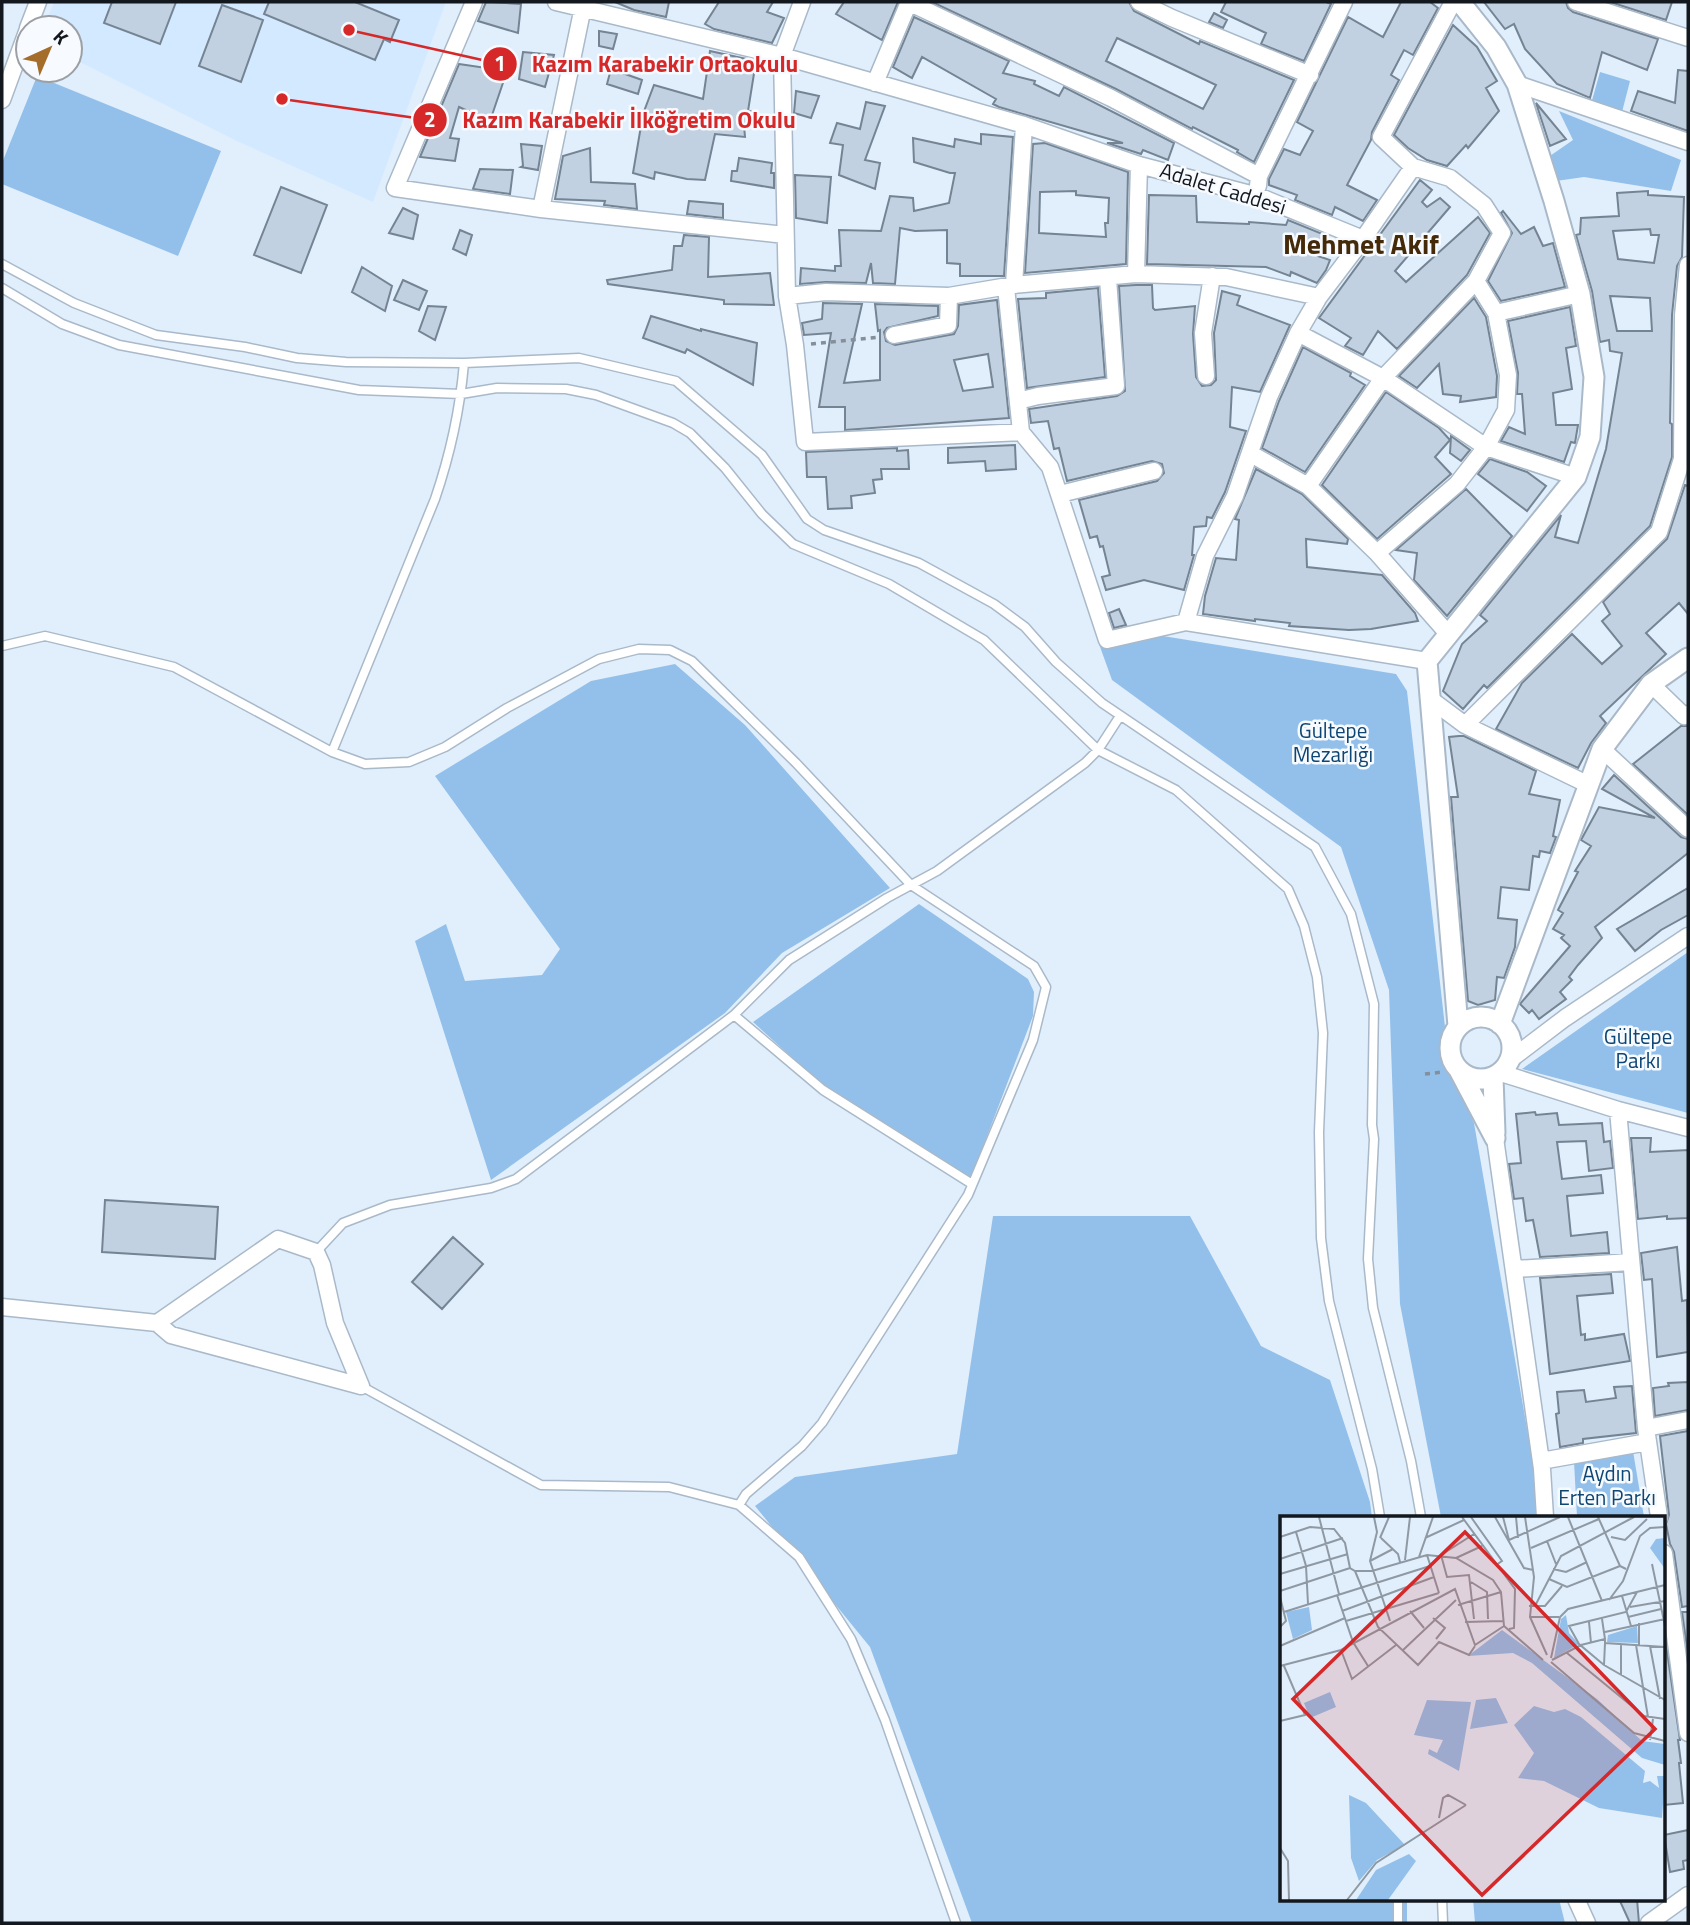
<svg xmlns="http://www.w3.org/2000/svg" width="1690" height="1925" viewBox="0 0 1690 1925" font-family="'Titillium Web',sans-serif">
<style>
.built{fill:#d2e9ff}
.green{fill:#93c0ea}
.building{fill:#c1d1e1;stroke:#758493;stroke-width:2;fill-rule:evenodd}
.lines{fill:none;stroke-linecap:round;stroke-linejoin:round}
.service-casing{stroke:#a9b9c9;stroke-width:11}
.minor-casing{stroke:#a9b9c9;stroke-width:19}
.tertiary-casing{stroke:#a9b9c9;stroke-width:23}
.path{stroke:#858f99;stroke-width:3.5;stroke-dasharray:5 5;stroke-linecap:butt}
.service{stroke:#fff;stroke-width:8}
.minor{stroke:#fff;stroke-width:16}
.tertiary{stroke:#fff;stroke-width:19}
.labels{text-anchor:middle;stroke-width:5;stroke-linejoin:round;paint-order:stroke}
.street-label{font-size:21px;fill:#13181e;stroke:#f7fafe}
.park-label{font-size:21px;fill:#0e4673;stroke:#f7fafe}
.district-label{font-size:28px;font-weight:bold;fill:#442a09;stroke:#f7fafe}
.inset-road{fill:none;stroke:#8f99a3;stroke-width:2}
.view{fill:#d62828;fill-opacity:0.15;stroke:#d62828;stroke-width:3.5}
.inset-edge{fill:none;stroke:#13181e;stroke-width:3.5}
.leader{fill:none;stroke:#d62828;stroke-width:2.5}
.callout-dot{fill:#d62828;stroke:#f7fafe;stroke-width:2.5}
.mark-label{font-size:21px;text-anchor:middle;font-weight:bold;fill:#fff}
.callout-label{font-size:23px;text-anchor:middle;font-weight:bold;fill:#d62828;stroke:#f7fafe;stroke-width:5;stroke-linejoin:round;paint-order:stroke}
</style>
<rect width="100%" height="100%" fill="#e1effc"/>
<path class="built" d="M54 2H446L373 202 237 141 70 57V28H44Z"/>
<path class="green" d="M1600 72 1630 81 1622 112 1591 104Z
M37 76 221 151 178 256 2 184V163Z
M1559 111 1681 160 1671 191 1584 177 1556 181 1547 158 1573 140Z
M1163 636 1396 674 1407 691 1450 1071 1474 1123 1538 1492V1517H1441L1400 1304 1389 990 1341 847 1112 680 1099 644Z
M675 664 745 725 890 888 782 953 725 1013 491 1180 415 941 446 924 465 981 542 975 560 949 435 776 591 681Z
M919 904 1028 979 1034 992 1033 1016 971 1178 820 1083 753 1022Z
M1688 952V1113L1522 1069Z
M993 1216H1190L1261 1346 1330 1380 1370 1502 1372 1517H1282V1899H1407V1923H972L870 1647 755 1506 795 1477 957 1454Z
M1633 1451 1644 1517H1577L1574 1462Z
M1473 1899H1559L1565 1923H1475Z"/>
<path class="building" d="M112 2H176L160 44 104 23Z
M269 2H355L399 20 390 42 384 39 375 60 264 14Z
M486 2 521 4 518 33 478 21Z
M615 2H669L666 17 634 10Z
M719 2H773L767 12 784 18 772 43 714 29 705 24Z
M844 2H898L882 40 836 14Z
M932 2H1129L1134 11 1199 44 1200 41 1294 80 1254 162 1237 152 1238 150 1193 127 1192 129 1116 89ZM1117 38 1216 85 1203 109 1106 61Z
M1226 2H1326L1331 4 1304 61 1261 44 1266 33 1221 12Z
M1401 2H1430L1438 8 1413 55 1404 50 1391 75 1399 80 1372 132 1371 140 1347 185 1377 200 1363 221 1335 207 1332 215 1295 200 1297 195 1269 185V179L1284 149 1300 155 1313 131 1297 122 1348 17 1383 37Z
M1484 2H1566L1568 8 1573 12 1658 39 1647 70 1602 52 1590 98 1557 84 1525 49 1514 24 1505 29Z
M1610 2H1672L1666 20Z
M222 5 263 20 241 82 199 66Z
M1214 13 1227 20 1223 28 1209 22Z
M914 17 1009 61 1003 73 1035 81 1034 84 1059 96 1064 87 1174 143 1168 160 1143 150 1141 154 1107 143H1123L999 107 993 104 996 99 922 57 912 78 893 67Z
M1453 25 1477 47 1497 81 1486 88 1499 111 1468 148 1466 145 1447 166 1427 160 1408 148 1394 135Z
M599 31 617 34 613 49 599 46Z
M710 51 756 61 748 111 757 112V127L744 125 745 137 715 134 705 180 687 179 655 172 654 179 633 173 643 114 654 85 703 99Z
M523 52 554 55 545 87 519 79Z
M459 64 507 71 490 121 459 107 450 138 459 139 455 161 420 157Z
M611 69 642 80 638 94 607 84Z
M1678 70 1688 71V131L1631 111 1638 91 1675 103Z
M796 91 819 96 811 118 794 113Z
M866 102 885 106 865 160 880 163 875 189 839 175 843 145 830 143 837 123 860 129Z
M1536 103 1566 139 1550 146Z
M981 134 1013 137 1004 276H960V264L947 263V230L915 231 900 228 895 284 873 283 871 263 866 283 826 282 800 284 801 268 835 271V266H841L839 230 881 231 890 196 913 198 914 211 949 203 955 173H950L914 162 913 138 954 147 955 139 981 144Z
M1045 143 1128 172 1126 264 1025 273 1033 144ZM1076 191V195L1109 198 1108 223H1105L1106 237 1039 233 1040 192Z
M521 144 542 146 538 170 521 167 523 166Z
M590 148 591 182 635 184 637 209 604 205 605 201 555 199 563 156Z
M739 158 772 163 771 173H774V188L731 181 732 171H737Z
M480 169 513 170 510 194 473 189Z
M795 175 831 177 827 223 796 218Z
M1420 180 1432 190 1422 202 1427 207 1440 198 1450 207 1395 271 1406 282 1478 217 1490 233 1467 275 1397 349 1378 331 1363 355 1345 346 1351 338 1319 318Z
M281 187 327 205 301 273 254 255Z
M1648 191V195L1684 197 1682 257 1677 266 1672 315 1670 423 1672 424V457L1650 526 1487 688 1484 685 1463 709 1443 691 1462 644 1487 621 1480 615 1561 515 1555 537 1578 543 1606 449 1622 353 1610 351 1609 340 1600 342 1592 291 1576 235 1580 234 1581 218 1619 216 1617 193ZM1650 229 1651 235H1659L1654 263 1618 259 1613 231ZM1610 296 1650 298 1652 331H1617Z
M1149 195 1196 196 1197 222 1249 224V222L1286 225 1288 220 1325 235 1318 256 1330 260 1326 270 1317 283 1291 272 1290 276 1266 267 1147 264Z
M689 201 723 204V218L687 214Z
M403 208 418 215 413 239 389 233Z
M1503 211 1521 234 1534 227 1543 246 1553 243 1565 287 1501 301 1488 281 1512 233 1501 213Z
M460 230 472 235 466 255 453 249Z
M684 235 709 237 708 277 770 273 774 305 724 304V300L608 284 607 280 672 270 674 246H682Z
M362 267 392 286 385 311 352 292Z
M403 280 427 291 419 310 394 300Z
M1136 285H1152L1153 308 1155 310 1195 306 1193 334 1196 377 1202 386 1211 385 1216 380 1214 333 1222 291 1240 296 1237 305 1290 325 1260 392 1232 387 1230 427 1246 431 1225 492 1212 518 1207 517 1206 526 1194 527 1192 555H1194L1184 590 1144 580 1106 590 1102 577 1110 575 1103 546 1100 547 1097 536 1090 538 1079 500 1157 481 1164 473 1162 464 1152 461 1067 481 1059 448 1054 449 1048 421 1031 423 1029 409 1117 396 1125 391 1119 286Z
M1098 288 1105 377 1027 388 1018 299 1046 298V293Z
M1474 298 1486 317 1497 376 1496 397 1460 402 1461 396 1443 394 1439 364 1417 388 1399 376Z
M997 300 1009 418 845 430V407H819L831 333 804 335 802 323 822 319 823 303 862 304 844 383 880 380V330L878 331 875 304 938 306V316L887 328 884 332 886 341 895 345 954 334 958 326 959 305ZM988 354 993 387 963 391 954 360Z
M428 306 446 307 435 340 419 331Z
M1570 307 1576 346 1566 348 1572 389 1553 393 1556 425H1578L1575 443 1571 442 1564 462 1501 441 1509 427 1525 434 1522 394H1517L1518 373 1508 321Z
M651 316 701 331V329L757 343 753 385 687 349 685 353 643 338Z
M1303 347 1351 373 1350 376 1365 385 1305 472 1262 448 1279 401Z
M1386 392 1439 428 1450 440 1435 457 1451 474 1377 539 1322 485Z
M1451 436 1470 450 1461 461 1450 453Z
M1015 445 1016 469 986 471 985 461 948 463V448Z
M897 448V451L908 450 909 469H881L882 479 873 480 875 493 851 496 852 508 828 509 826 477H807L806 452Z
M1490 459 1527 472 1546 486 1527 511 1478 474Z
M1256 469 1302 494 1348 539 1347 544 1306 539 1307 567 1382 575 1415 613 1418 621 1371 629 1349 630 1289 626 1290 623 1255 619V621L1203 614 1205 596 1216 558 1236 560 1239 520 1235 519Z
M1685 485 1688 486V614L1679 603 1646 633 1666 654 1600 716 1606 723 1591 743 1578 768 1496 729 1522 683 1572 634 1602 664 1622 646 1602 621 1610 614 1603 602 1667 539Z
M1466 489 1512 536 1447 616 1414 580 1417 553 1396 550Z
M1119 609 1126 625 1114 628 1109 613Z
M1681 726H1688V815L1633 764Z
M1459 736H1464L1536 771 1529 794 1560 800 1553 836 1556 837 1550 853 1540 851 1539 857 1533 856 1529 890 1501 887 1498 918 1517 920 1515 947 1504 978 1497 977 1495 1000 1478 1005 1468 1001 1451 797H1458L1449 737Z
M1614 775 1681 837 1688 839V853L1595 927 1602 938 1578 965 1569 977 1572 980 1560 992 1566 999 1539 1019 1532 1010 1529 1013 1520 1004 1570 946 1561 938 1564 935 1553 929 1563 913 1558 910 1578 872 1575 871 1591 846 1581 840 1599 807 1655 818 1602 789Z
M1688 888V915L1661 930 1635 951 1617 929Z
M1535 1112 1536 1115 1557 1113 1559 1125 1602 1123 1604 1142 1610 1141 1613 1168 1589 1171 1586 1141 1557 1142 1562 1179 1601 1175 1603 1193 1567 1196 1571 1236 1607 1232 1609 1253 1540 1257 1533 1220 1526 1221 1523 1198 1514 1199 1509 1164 1521 1163 1516 1114Z
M1631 1138H1651L1650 1152 1688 1150V1218L1667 1219V1216L1638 1219Z
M105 1200 218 1207 215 1259 102 1252Z
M453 1237 483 1264 442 1309 412 1282Z
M1677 1247 1682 1301 1687 1300 1688 1352 1657 1357 1652 1279 1644 1280 1641 1253Z
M1611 1274 1613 1293 1577 1296 1581 1335 1585 1334V1340L1624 1334 1630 1361 1550 1374 1540 1278Z
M1688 1382V1410L1655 1416 1653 1388 1669 1386 1668 1383Z
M1632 1386 1636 1433 1583 1439V1443L1560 1447 1556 1414 1559 1413 1557 1392 1584 1390 1586 1402 1616 1398 1614 1387Z
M1688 1431V1606L1682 1607 1674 1552 1670 1544 1666 1524 1669 1515 1660 1436Z
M1682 1612H1688V1655Z
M1664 1631 1680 1740H1678L1681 1763H1679L1683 1803 1664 1805Z
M1688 1830V1860L1683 1861 1684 1869 1670 1872 1664 1835Z
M1619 1899H1637L1639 1923H1630Z"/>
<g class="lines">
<defs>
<path id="service" d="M2 264 74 303 156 335 245 347 297 358 346 362 464 363 579 358 676 381 762 455 807 519 824 530 919 563 994 604 1025 627 1056 662 1102 703 1315 847 1351 914 1374 1004 1372 1125 1374 1139 1368 1259 1373 1308 1411 1461 1421 1517
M2 288 62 324 119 345 359 390 461 394 497 388 566 389 596 395 673 423 690 433 725 468 762 514 793 544 889 584 984 640 1098 750 1176 790 1288 889 1304 926 1317 977 1323 1033 1319 1132 1321 1238 1329 1301 1372 1469 1380 1517
M2 646 45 636 174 667 332 752 365 764 409 762 445 747 507 708 599 659 639 649 670 650 692 661 796 763 911 885 1034 966 1046 987 1033 1040 968 1195 822 1423 802 1446 746 1494 739 1505
M332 752 435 499C450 455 460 410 464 363
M734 1015 823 1090 972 1184
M316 1252 343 1223 390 1205 491 1188 516 1179 734 1015 789 960 887 898 937 871 1085 763 1098 750 1120 716
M361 1386 541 1485 669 1487 739 1505 799 1557 851 1639 885 1720 956 1923
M1442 1899 1443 1923
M1398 1923V1899"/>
<path id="minor" d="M474 2 395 188 541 209 785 235
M556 2 782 56 1024 125 1139 165 1258 196 1363 239 1319 297 1298 333 1269 397 1235 496 1205 556 1186 622 1427 661
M802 2 782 56 787 296 795 345 805 442 1021 432 1050 467 1107 640 1186 622
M908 2 1111 98 1259 176
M1139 2 1172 18 1310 75
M1576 2 1688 38
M28 28 38 2
M875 83 909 2
M1517 84 1688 142
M2 100 28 29
M1258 186 1259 176 1344 2
M541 209 584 2
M1363 239 1413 167
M1136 274 1139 165
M1014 285 1024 125
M1006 287 1021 432
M787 296 826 292 949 296 1014 285 1136 274 1226 277 1319 297
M1496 313 1580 294
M1298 333 1383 378 1486 447 1576 477
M894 335 948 325 949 296
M1206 376 1203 333 1212 276
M1018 401 1038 396 1116 386 1108 279
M1251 454 1308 486 1377 553 1449 635
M1308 486 1383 378 1476 281 1502 233 1484 205 1450 178 1413 167 1381 137 1453 2
M1060 494 1154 471
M1377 553 1457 484 1486 447 1506 410 1508 375 1496 313 1476 281
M1651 684 1684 716 1688 714
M1430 699 1465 725 1659 532 1682 459 1683 315 1688 265
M1465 725 1589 785
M1602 749 1688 829
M1511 1059 1565 1018 1688 936
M1501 1073 1618 1110 1688 1128
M1618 1110 1646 1428 1659 1517
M1495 1138 1542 1469 1545 1517
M1514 1269 1631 1262
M2 1307 157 1323 171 1335 361 1386
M157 1323 278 1239 316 1252 322 1265 335 1323 361 1386
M1646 1428 1688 1420
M1541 1461 1648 1442
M1664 1553 1688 1733
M1576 1899 1587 1923
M1649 1923 1688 1895"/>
<path id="tertiary" d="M1450 1048a31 31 0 1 1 62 0a31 31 0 1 1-62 0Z
M1500 1024 1602 749 1651 684 1688 658
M1458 1026 1427 661 1576 477 1590 437 1594 377 1580 294 1554 201 1517 84 1496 47 1460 2
M1459 1070 1495 1138
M1493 1077 1495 1133"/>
</defs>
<use href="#service" class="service-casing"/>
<use href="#minor" class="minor-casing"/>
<use href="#tertiary" class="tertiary-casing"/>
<path class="path" d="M811 344 880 337
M1425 1074 1443 1072"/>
<use href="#service" class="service"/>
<use href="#minor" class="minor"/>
<use href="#tertiary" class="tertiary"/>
</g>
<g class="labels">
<g class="street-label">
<text transform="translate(1223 189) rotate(17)" y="7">Adalet Caddesi</text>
</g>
<g class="park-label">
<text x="1333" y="738">Gültepe<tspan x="1333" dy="24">Mezarlığı</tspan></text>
<text x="1638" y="1044">Gültepe<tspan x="1638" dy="24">Parkı</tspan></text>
<text x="1607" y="1481">Aydın<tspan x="1607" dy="24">Erten Parkı</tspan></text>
</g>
<g class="district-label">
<text x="1361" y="254">Mehmet Akif</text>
</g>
</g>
<g transform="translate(1280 1516)">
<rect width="385" height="385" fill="#e1effc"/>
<path d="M385 22V53L370 32 376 23ZM29 91 32 114 13 123 6 96ZM286 99 289 117 299 128 274 142 281 103ZM357 110 358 127 327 126 328 119ZM222 114 317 183 362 225 385 228V249L362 242 252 147 233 137 188 140ZM50 176 56 191 30 202 24 187ZM216 182 228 207 190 213 196 184ZM147 184 191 186 179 255 148 238 149 233 157 237 163 224 134 219ZM254 190 274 196 285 193 301 201 365 255 363 267 370 265 379 272 377 260H385L382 302 319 292 264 265 238 262 254 237 234 209ZM69 279 86 287 125 329 97 344 79 365 71 342ZM129 338 136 345 108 384H76L96 354Z" fill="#93c0ea"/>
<path class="inset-road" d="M39 1 59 78M94 1 97 16 90 45 110 105M182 1 235 73 234 112 229 113M191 1 222 45 216 49M215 1 244 52 253 54M223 1 229 24 280 1M236 1 238 22M245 1 254 61 250 101 267 139M288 1 322 85M318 1 340 50 346 53M16 16 26 50 28 88M194 18 161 39 167 61 189 59 194 103M0 21 30 11 54 13 65 27 70 52 75 55H92L147 39 176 42 213 64 221 76 224 110 263 144M331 21 345 24 367 3M100 22 109 1M101 22 118 38 120 46M145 22 184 4M267 25 276 48M251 32 319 3M147 39 159 77M139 41 153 1M176 42 202 30M0 43 63 22M125 44 130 1M90 45 113 33M372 48 385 110M273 53 286 56 307 46M75 55 98 111 138 149 159 126 189 139 195 130M0 58 68 38M269 63 287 71 340 50M191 66 207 76 208 103M0 75 70 52M357 76 346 96 289 110 299 128 324 149 385 184M57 79 73 126 88 150M342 80 351 110M0 81 6 105 0 111M329 84 343 65 360 20 370 12 385 11M178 89 221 76M249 90H255L281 40 354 1M255 90H265L282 70M350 91 385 85M62 95 154 61M130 95 144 112M4 96 150 50M250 101H279M348 101 381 93M153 102 165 112 156 123M66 105 159 77M185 106 223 105M309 106 311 127M359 107V129M325 116 385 103M325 123V127L385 131M341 128V160M356 129 368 201M0 130 65 102M370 130 380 183M61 134 72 163 116 129M122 135 176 84M287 137 364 200 385 203M271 142 280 101 288 93 385 69M272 144 301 129 325 123 322 103M271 146 354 217 385 225M324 149 325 127M0 150 61 134 175 73 195 129 224 110M0 205 25 199 4 150M370 224 373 203M159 302 163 282 168 279 186 289M0 332 8 345 9 384M67 384 96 347 186 289"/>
<path class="view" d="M185 16 375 213 202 379 13 183Z"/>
<rect width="385" height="385" class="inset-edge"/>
</g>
<path class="leader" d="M349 30L500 64M282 99L430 120"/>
<g class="callout-dot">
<circle cx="349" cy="30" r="7"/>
<circle cx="282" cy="99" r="7"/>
<circle cx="500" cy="64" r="18"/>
<circle cx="430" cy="120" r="18"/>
</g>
<g class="mark-label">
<text x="500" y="71">1</text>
<text x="430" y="127">2</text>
</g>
<g class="callout-label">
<text x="665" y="72">Kazım Karabekir Ortaokulu</text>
<text x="629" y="128">Kazım Karabekir İlköğretim Okulu</text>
</g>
<rect width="1690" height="1925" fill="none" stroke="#13181e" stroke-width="7"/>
<g transform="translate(49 49) rotate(44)"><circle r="33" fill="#f7fafe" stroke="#9ca0a4" stroke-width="2"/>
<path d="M0-5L12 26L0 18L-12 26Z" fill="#a56d2a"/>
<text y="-10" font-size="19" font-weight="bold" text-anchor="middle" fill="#13181e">K</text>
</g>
</svg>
